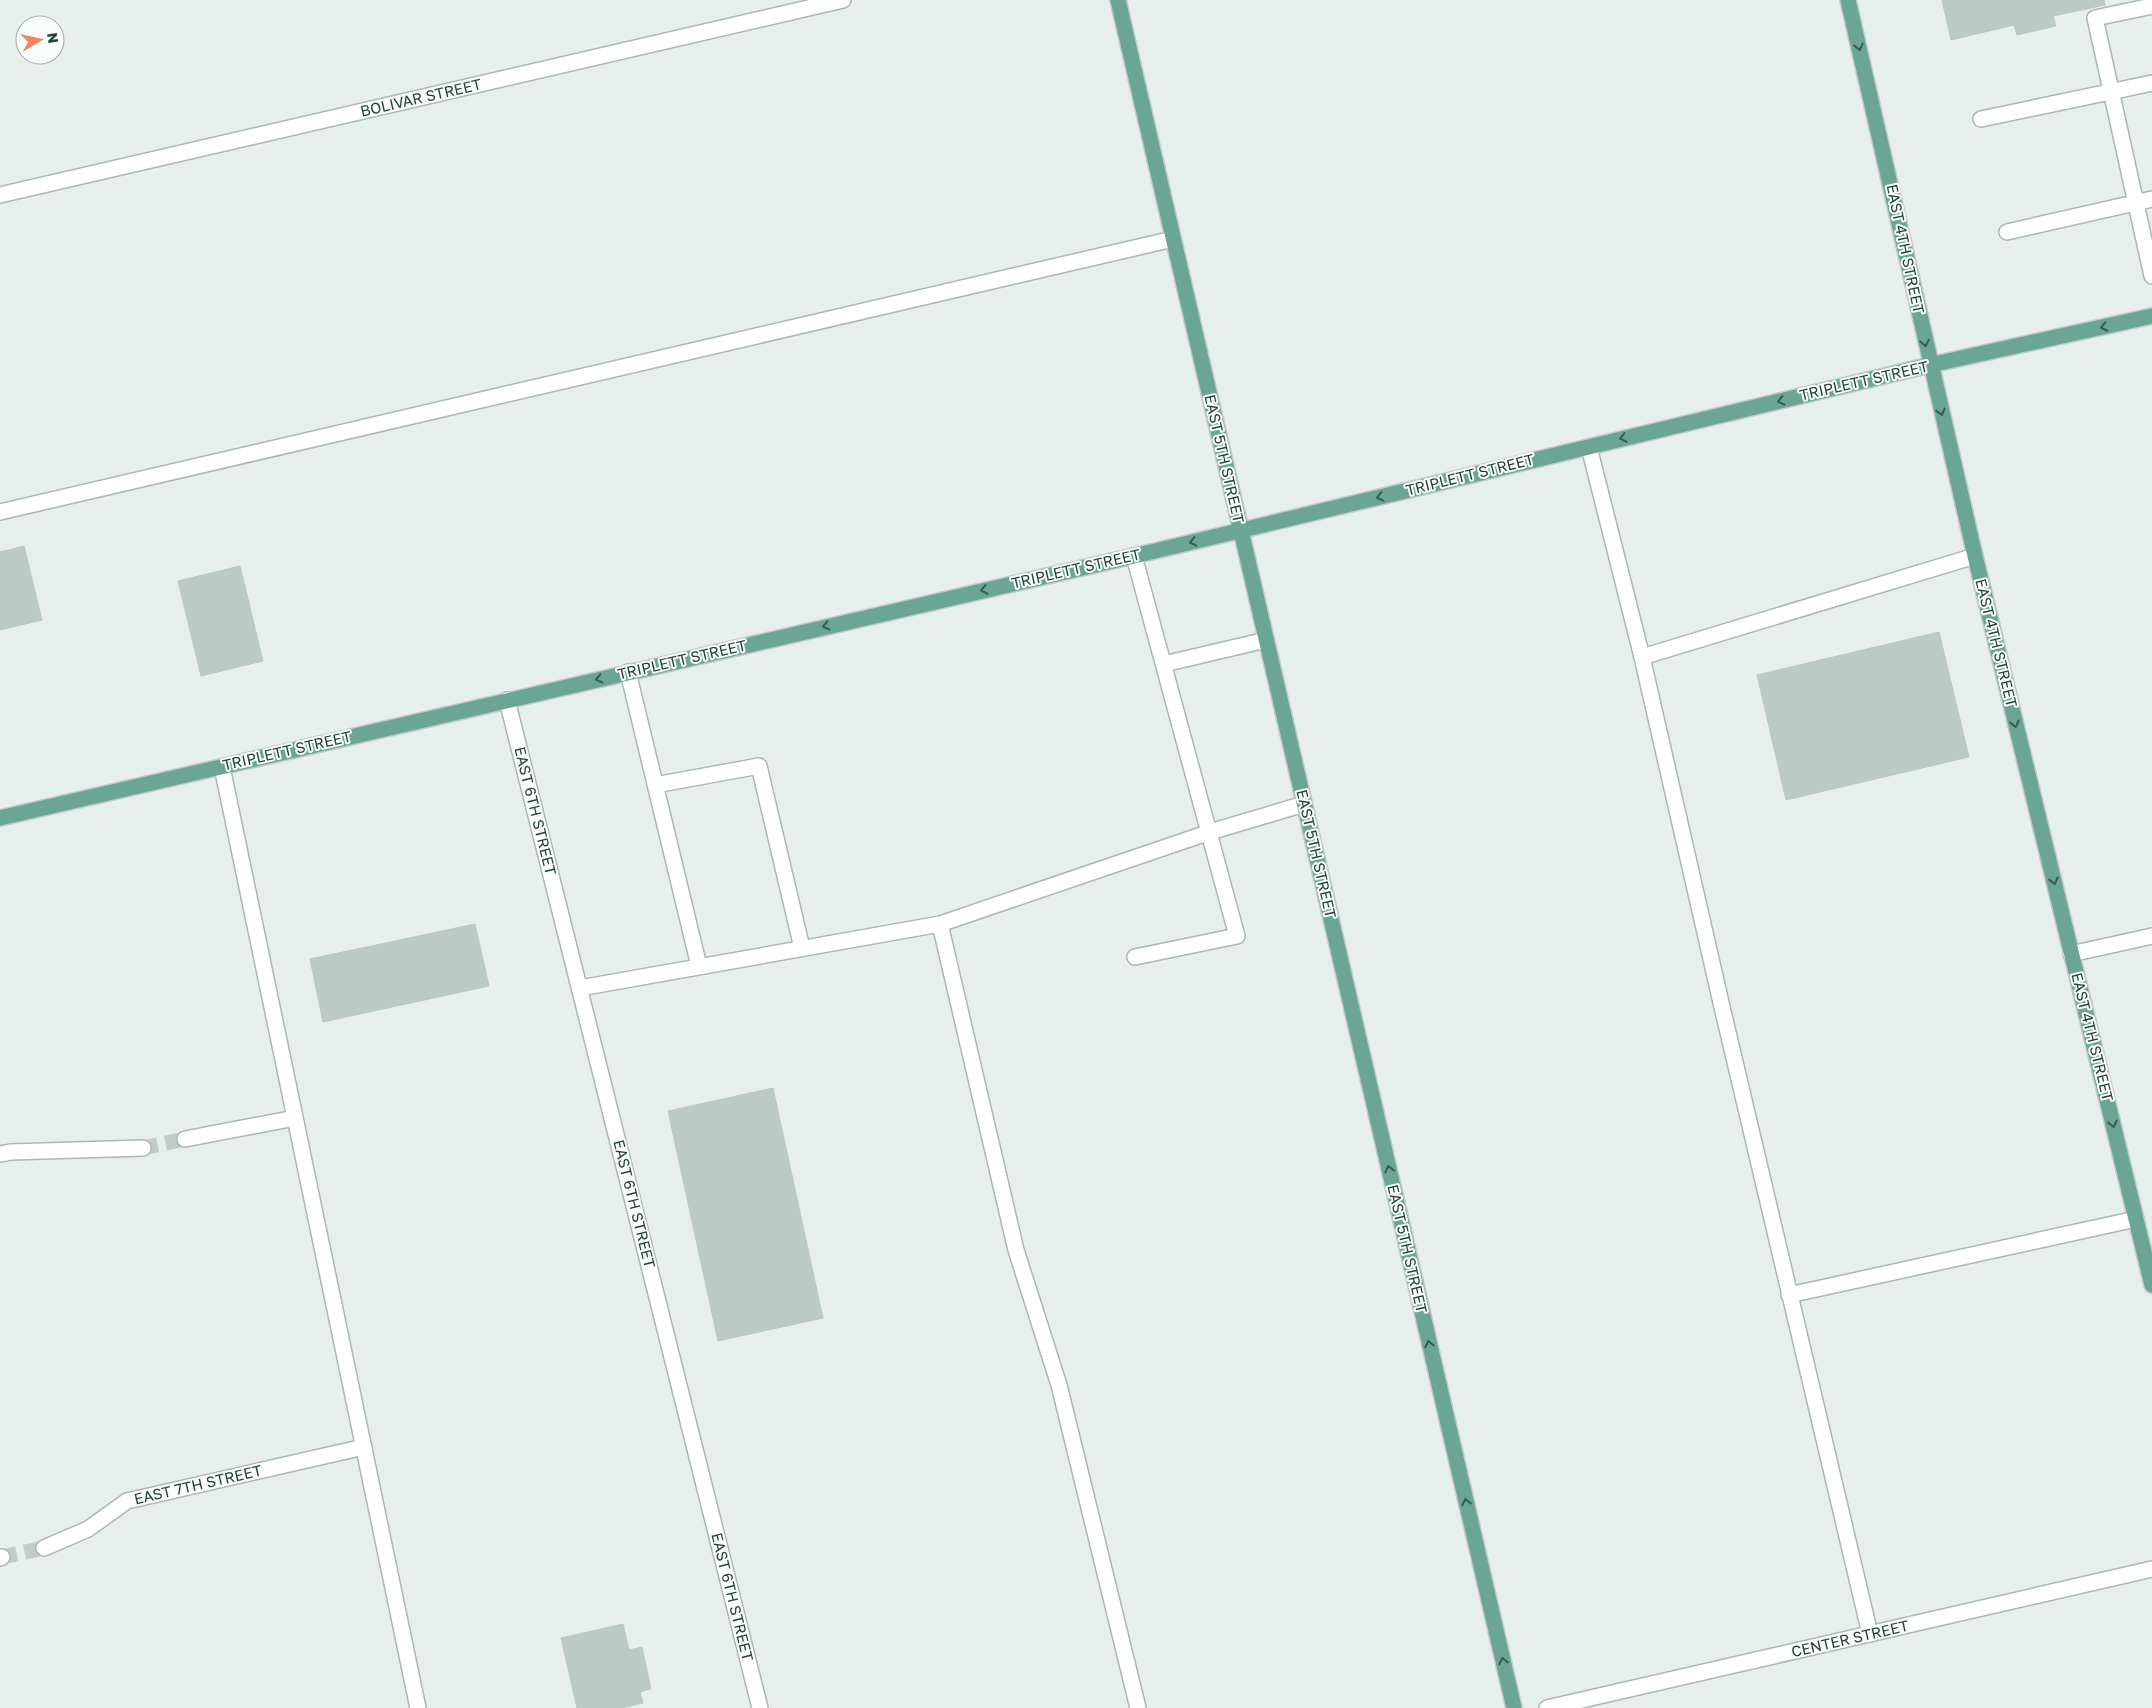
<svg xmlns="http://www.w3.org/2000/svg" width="2152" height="1708" viewBox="0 0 2152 1708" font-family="'Golos Text',sans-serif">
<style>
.building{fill:#bbcac4;stroke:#b8c9c2}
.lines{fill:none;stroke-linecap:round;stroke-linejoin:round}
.street-tunnel{stroke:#bfccc8;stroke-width:15;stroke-dasharray:15 8;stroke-linecap:butt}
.lane-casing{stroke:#a8b8b2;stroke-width:18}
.street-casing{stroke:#a8b8b2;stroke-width:18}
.primary-casing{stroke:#c2cac8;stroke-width:18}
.lane{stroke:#fff;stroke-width:15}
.street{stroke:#fff;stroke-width:15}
.primary{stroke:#6aa596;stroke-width:15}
.oneway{stroke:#365b51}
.labels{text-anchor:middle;stroke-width:4;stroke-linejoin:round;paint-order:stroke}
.street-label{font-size:15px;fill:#24423a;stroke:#f7fbf9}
</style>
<rect width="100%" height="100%" fill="#e6efeb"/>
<path class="building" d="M1942 0H2104L2105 5 2053 16 2056 26 2017 35 2014 25 1951 40Z
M24 546 42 620 0 630V552Z
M240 566 263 661 201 676 178 581Z
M1939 632 1969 757 1786 800 1757 675Z
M475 924 489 986 323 1022 310 959Z
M773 1088 823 1318 718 1341 668 1111Z
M623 1624 629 1650 642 1647 651 1689 640 1692 643 1703 622 1708H577L561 1638Z"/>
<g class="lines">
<path class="street-tunnel" d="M143 1148 185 1139
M2 1557 44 1548"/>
<defs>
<path id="lane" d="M2152 6 2095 18 2152 276
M1981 119 2152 83
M2007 232 2152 199
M1589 447 1642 657 1722 1007 1870 1634
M0 512 1173 239
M1134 556 1237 936 1135 957
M1642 657 1975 556
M1164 664 1266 640
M628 672 699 966
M222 767 418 1708
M655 785 759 766 802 948
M940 924 1016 1250 1059 1385 1138 1708
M580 988 940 924 1210 832 1304 804
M1789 1295 2136 1219"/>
<path id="street" d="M0 195 843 0
M507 700 760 1708
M2071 954 2152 936
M185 1139 295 1118
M0 1154 11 1152 143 1148
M44 1548 88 1529 127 1501 364 1447
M0 1558 2 1557
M1547 1708 2152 1569"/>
<path id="primary" d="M1118 0 1514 1708
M1848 0 1975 556 2152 1285
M0 818 1134 556 1930 365 2152 316"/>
</defs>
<use href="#lane" class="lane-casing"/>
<use href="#street" class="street-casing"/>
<use href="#primary" class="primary-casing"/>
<use href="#lane" class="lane"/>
<use href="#street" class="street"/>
<use href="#primary" class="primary"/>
</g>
<defs><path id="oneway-chevron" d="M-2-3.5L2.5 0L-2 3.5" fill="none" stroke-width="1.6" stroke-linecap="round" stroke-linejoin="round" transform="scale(1.25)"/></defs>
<g class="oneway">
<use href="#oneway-chevron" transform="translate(1859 47) rotate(77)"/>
<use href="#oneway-chevron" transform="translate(2104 327) rotate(168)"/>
<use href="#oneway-chevron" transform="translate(1925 343) rotate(78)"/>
<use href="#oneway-chevron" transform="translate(1781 401) rotate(167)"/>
<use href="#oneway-chevron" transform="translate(1941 412) rotate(77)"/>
<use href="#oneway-chevron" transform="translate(1623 438) rotate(167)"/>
<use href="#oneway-chevron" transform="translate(1380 497) rotate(166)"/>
<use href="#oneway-chevron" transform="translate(1193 542) rotate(167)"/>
<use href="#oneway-chevron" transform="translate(984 590) rotate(167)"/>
<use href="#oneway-chevron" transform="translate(826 626) rotate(167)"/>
<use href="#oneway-chevron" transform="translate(599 679) rotate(167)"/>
<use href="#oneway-chevron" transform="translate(2015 724) rotate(76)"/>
<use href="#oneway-chevron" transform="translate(2054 881) rotate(76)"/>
<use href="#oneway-chevron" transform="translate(2113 1124) rotate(76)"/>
<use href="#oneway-chevron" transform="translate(1389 1169) rotate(-103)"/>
<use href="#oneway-chevron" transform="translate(1429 1344) rotate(-103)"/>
<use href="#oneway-chevron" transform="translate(1466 1502) rotate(-103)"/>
<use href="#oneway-chevron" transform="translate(1503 1661) rotate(-103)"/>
</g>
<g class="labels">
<g class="street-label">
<text transform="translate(421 98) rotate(-13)" y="5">BOLIVAR STREET</text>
<text transform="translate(1905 249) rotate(78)" y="5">EAST 4TH STREET</text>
<text transform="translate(1864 381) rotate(-13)" y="5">TRIPLETT STREET</text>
<text transform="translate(1224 459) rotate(77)" y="5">EAST 5TH STREET</text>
<text transform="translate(1470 475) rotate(-14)" y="5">TRIPLETT STREET</text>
<text transform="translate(1076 569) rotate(-13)" y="5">TRIPLETT STREET</text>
<text transform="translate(1996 643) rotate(76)" y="5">EAST 4TH STREET</text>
<text transform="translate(682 660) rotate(-13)" y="5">TRIPLETT STREET</text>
<text transform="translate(287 751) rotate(-13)" y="5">TRIPLETT STREET</text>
<text transform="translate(535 811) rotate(76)" y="5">EAST 6TH STREET</text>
<text transform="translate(1316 854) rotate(77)" y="5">EAST 5TH STREET</text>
<text transform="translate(2092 1037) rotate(76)" y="5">EAST 4TH STREET</text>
<text transform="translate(634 1204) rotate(76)" y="5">EAST 6TH STREET</text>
<text transform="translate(1407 1249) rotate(77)" y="5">EAST 5TH STREET</text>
<text transform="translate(198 1485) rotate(-13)" y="5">EAST 7TH STREET</text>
<text transform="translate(732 1597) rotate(76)" y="5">EAST 6TH STREET</text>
<text transform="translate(1850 1639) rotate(-13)" y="5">CENTER STREET</text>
</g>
</g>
<g transform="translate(40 40) rotate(81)"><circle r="24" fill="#f7fbf9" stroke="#a3b1ad"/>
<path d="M0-4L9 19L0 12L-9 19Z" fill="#f4845f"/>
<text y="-8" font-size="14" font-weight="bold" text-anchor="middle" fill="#24423a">N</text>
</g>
</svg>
